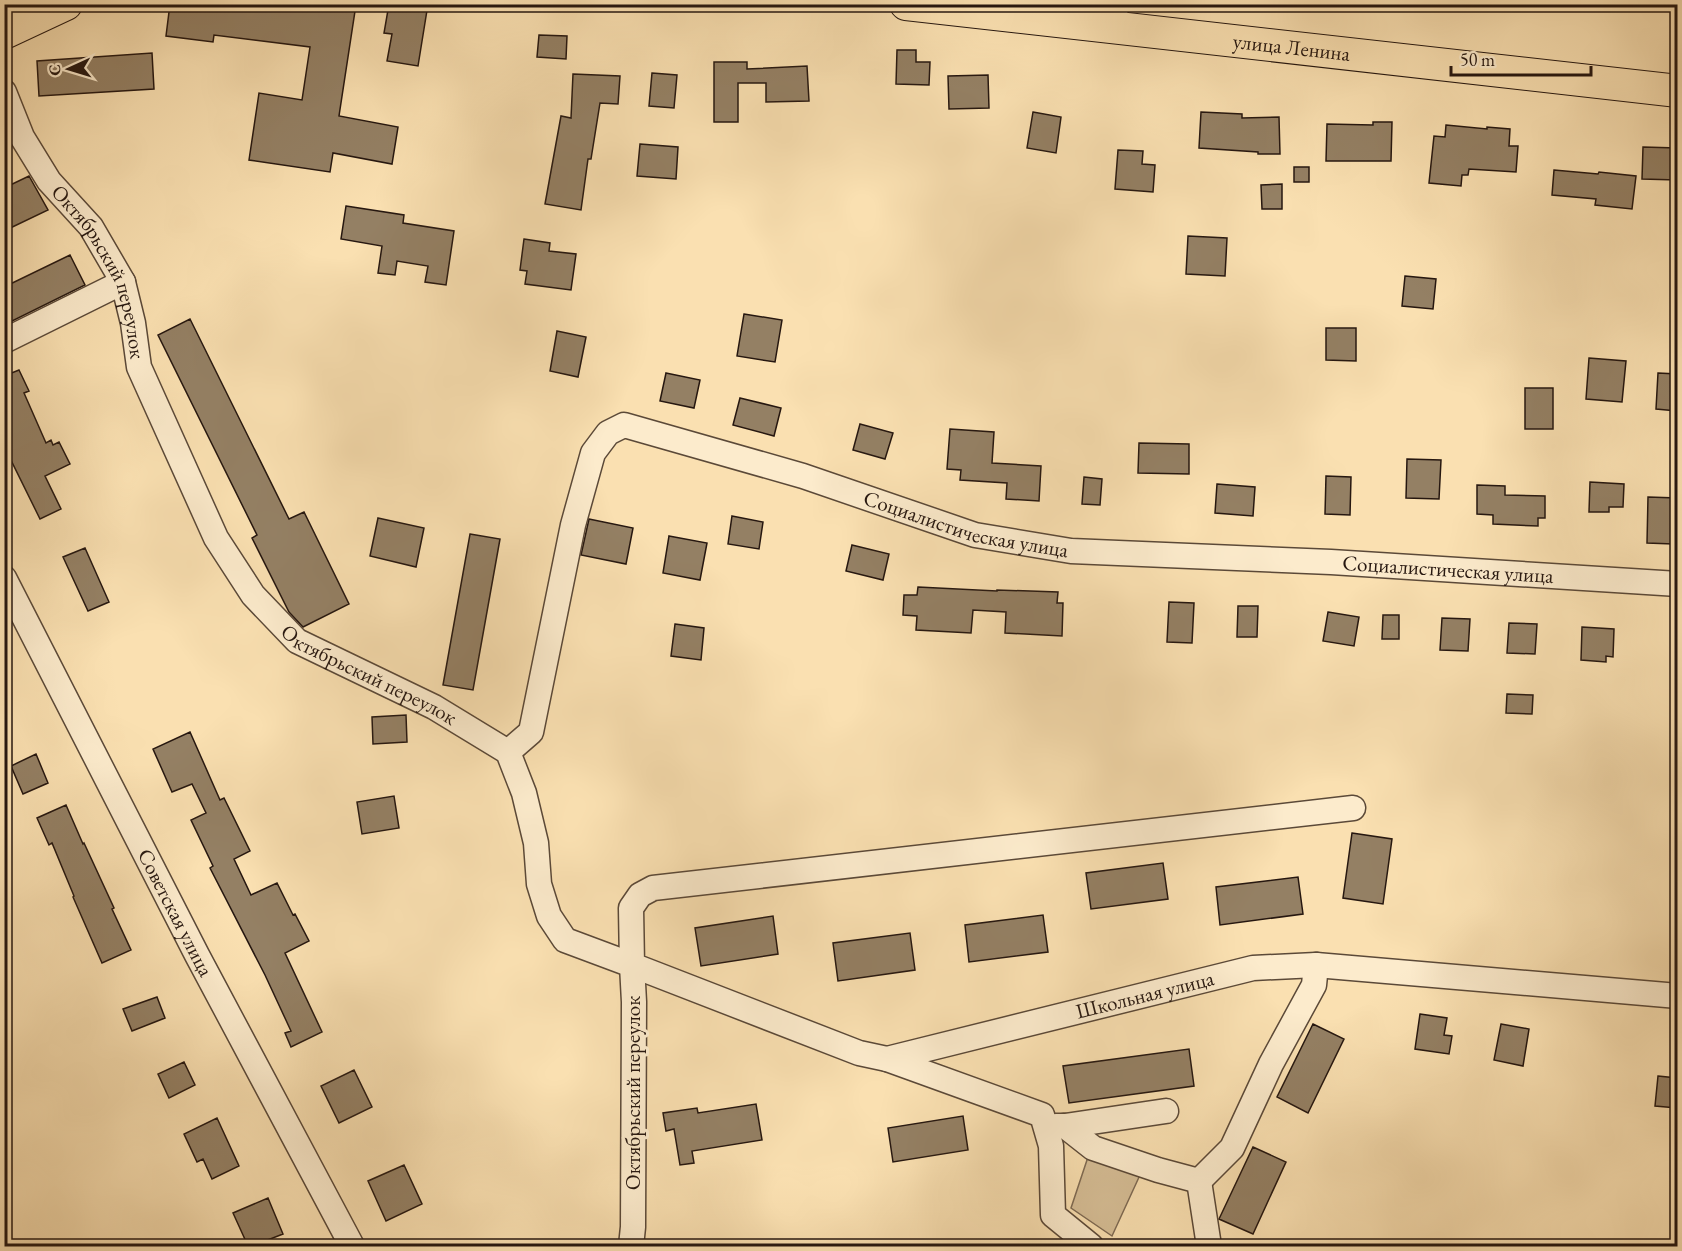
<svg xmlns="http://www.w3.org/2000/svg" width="1682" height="1251" viewBox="0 0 1682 1251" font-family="'EB Garamond',serif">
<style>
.green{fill:#d6be96;stroke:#7e6a53;stroke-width:1.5}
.building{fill:#948064;stroke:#261710;stroke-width:1.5}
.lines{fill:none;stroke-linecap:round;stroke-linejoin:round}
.minor-casing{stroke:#5b4938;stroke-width:27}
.major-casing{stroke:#261710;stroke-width:34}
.minor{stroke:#fcebcc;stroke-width:24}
.major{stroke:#fae0b1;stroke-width:32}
.labels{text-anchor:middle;stroke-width:6;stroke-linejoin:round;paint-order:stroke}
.street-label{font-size:21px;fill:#261710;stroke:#fcebcc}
</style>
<rect width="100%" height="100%" fill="#fae0b1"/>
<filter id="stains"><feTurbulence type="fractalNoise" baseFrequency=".00333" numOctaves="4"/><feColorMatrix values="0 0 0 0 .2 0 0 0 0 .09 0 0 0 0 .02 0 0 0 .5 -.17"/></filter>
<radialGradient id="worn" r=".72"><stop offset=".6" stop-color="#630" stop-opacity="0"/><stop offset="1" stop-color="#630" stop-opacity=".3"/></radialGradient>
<path class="green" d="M1088 1157 1140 1175 1112 1236 1071 1208Z"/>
<path class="building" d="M170 4H273L316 10 317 5 355 11 339 116 398 127 392 164 333 153 330 172 249 160 259 93 302 100 310 47 214 35 213 42 166 36Z
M389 4H428L418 66 387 61 392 34 384 33Z
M539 35 567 36 566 59 537 57Z
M897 50H916V62H930L929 85 896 84Z
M152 53 154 89 39 96 37 61Z
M714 62H747V69L807 66 809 101 766 102V83H738V122H714Z
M652 73 677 75 674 108 649 106Z
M573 74 620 76 618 104 600 103 591 159H588L581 210 545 204 561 116 571 118Z
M988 75 989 108 949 109 948 76Z
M1033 112 1061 117 1056 153 1027 148Z
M1201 112 1242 114V118L1279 117 1280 154H1258V152L1199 148Z
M1373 122H1392L1391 161H1326L1327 124 1373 125Z
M1446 125 1487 129V127L1510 129 1509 146H1518L1516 172 1469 169 1468 175H1462L1461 186 1429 183 1434 136 1445 137Z
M640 144 678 147 676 179 637 176Z
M1643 147 1677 148V180L1642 179Z
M1118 150 1143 151 1142 164 1155 165 1153 192 1115 189Z
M1294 167H1309V182H1294Z
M1554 170 1598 174 1599 172 1636 176 1632 209 1595 205 1596 199 1552 195Z
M29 176 48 210 4 231V188Z
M1282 184V209H1262L1261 185Z
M346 206 404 215 403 223 454 231 446 285 425 282 428 266 397 261 395 275 378 273 382 246 341 239Z
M1188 236 1227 238 1225 276 1186 274Z
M524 239 550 243 549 251 576 254 571 290 525 284 527 271 520 270Z
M70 255 85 285 4 325V287Z
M1405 276 1436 279 1433 309 1402 306Z
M744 314 782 320 775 362 737 356Z
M190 319 289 519 304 512 349 604 303 627 289 612 252 538 257 535 158 335Z
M1326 328H1356V361L1326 360Z
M557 331 586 337 578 377 550 371Z
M1589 358 1626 361 1622 402 1586 399Z
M19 370 29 391 24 393 46 443 51 440 53 445 59 442 70 464 45 476 61 509 40 519 4 446V376Z
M666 373 700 380 694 408 660 401Z
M1658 373 1677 374V411L1656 409Z
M1525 388H1553V429H1525Z
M740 398 781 408 774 436 733 425Z
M860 424 893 433 885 459 853 450Z
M950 429 994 432 992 463 1041 466 1039 501 1006 499 1007 483 960 480 961 470 947 469Z
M1139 443 1189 444V474L1138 473Z
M1407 459 1441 460 1439 499 1406 498Z
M1326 476 1351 477 1350 515 1325 514Z
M1084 477 1102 479 1100 505 1082 504Z
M1590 482 1624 484 1623 507H1609V512H1589Z
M1217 484 1255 487 1253 516 1215 513Z
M1477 485 1505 486V495L1545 496V518H1538V526L1493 524V515L1477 514Z
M1648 497 1677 498V523H1673V544L1647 543Z
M732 516 763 522 759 549 728 544Z
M378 518 424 528 416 567 370 556Z
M589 519 633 528 626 564 581 555Z
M470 534 500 539 473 690 443 685Z
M669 536 707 543 700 580 663 573Z
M852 545 889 554 883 580 846 571Z
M85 548 109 602 88 611 63 557Z
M918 587 997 591V590L1058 592 1057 603H1063L1062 636 1005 633 1006 612 973 610 971 633 916 630 917 616 903 615 904 595H917Z
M1169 602 1194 603 1192 643 1167 642Z
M1238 606H1258L1257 637H1237Z
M1328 612 1359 617 1354 646 1323 641Z
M1383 615H1399V639H1382Z
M1442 618 1470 619 1468 651 1440 650Z
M1509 623 1537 624 1535 654 1507 653Z
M675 624 704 628 701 660 671 656Z
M1582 627 1614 629 1613 657 1606 656V662L1581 660Z
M1507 694 1533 695 1532 714 1506 713Z
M406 715 407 742 373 744 372 717Z
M190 732 220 800 224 798 250 851 234 859 251 895 277 883 293 915 295 914 309 941 285 953 322 1032 291 1047 285 1033 291 1031 265 975 210 868 213 866 191 820 206 813 192 784 172 792 153 749Z
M36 754 48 783 23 794 11 766Z
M394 796 399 828 362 834 357 802Z
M66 805 83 844 84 843 114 908 112 909 131 950 102 963 73 897 74 896 52 843 49 845 37 818Z
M1352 833 1392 839 1383 904 1343 898Z
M1163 863 1168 899 1091 909 1086 873Z
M1298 877 1303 914 1220 925 1216 887Z
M1043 915 1048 952 969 962 965 925Z
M773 916 778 954 701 966 695 928Z
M910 933 915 970 838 981 833 943Z
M157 997 165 1018 132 1031 123 1009Z
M1420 1014 1447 1018 1444 1035 1452 1036 1449 1054 1415 1049Z
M1313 1024 1344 1039 1308 1113 1277 1097Z
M1501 1024 1529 1029 1523 1066 1494 1060Z
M1189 1049 1194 1086 1069 1103 1063 1066Z
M184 1062 195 1085 169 1098 158 1074Z
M354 1070 372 1107 339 1123 321 1086Z
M1658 1076 1677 1078V1108L1655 1106Z
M756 1104 762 1140 692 1151 694 1163 680 1165 674 1129 666 1131 663 1113 697 1108 698 1113Z
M963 1116 968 1150 893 1162 888 1128Z
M217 1118 239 1166 212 1179 203 1159 197 1162 184 1134Z
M1253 1147 1286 1162 1253 1234 1219 1219Z
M404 1165 422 1204 386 1221 368 1181Z
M268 1198 283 1234 252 1246H248L233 1213Z"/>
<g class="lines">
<defs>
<g id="minor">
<path d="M1114 29 1116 4"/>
<path id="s1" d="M4 92 22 137 49 181 91 227 123 282 133 323 139 367 216 538 253 595 297 641 434 707 508 752 524 793 536 843 539 884 549 916 565 940 632 965 634 1002 633 1227 631 1246"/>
<path d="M4 341 123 282"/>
<path id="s2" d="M4 578 197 955 352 1246"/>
<path id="s3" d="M508 752 531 732 573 525 593 453 608 433 624 425 803 476 975 535 1071 551 1331 562 1678 584"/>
<path id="s4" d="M1353 808 653 888 640 895 631 908 632 965 859 1053 887 1059 1253 968 1316 965 1678 996"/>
<path d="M887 1059 1042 1115 1051 1146 1053 1215 1091 1246"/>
<path d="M1056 1126H1065L1166 1111"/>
<path d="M1065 1126 1093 1148 1158 1170 1199 1181 1209 1246"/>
<path d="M1199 1181 1232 1148 1271 1064 1314 985 1316 965"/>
</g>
<g id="major">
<path id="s5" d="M906 4 1678 91"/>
<path d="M4 33 66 4"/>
</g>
</defs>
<use href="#minor" class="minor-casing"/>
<use href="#major" class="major-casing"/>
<use href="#minor" class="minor"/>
<use href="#major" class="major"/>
</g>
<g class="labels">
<g class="street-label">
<text dy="7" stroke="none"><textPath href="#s5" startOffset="388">улица Ленина</textPath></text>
<text dy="7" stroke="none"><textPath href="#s1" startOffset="207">Октябрьский переулок</textPath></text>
<text dy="7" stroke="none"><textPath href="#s3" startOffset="716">Социалистическая улица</textPath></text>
<text dy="7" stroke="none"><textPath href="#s3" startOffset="1202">Социалистическая улица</textPath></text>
<text dy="7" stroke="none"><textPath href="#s1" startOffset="711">Октябрьский переулок</textPath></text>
<text dy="7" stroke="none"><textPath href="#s2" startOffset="376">Советская улица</textPath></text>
<text dy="7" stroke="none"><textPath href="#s4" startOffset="1330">Школьная улица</textPath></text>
<text transform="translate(633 1093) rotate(-90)" y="7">Октябрьский переулок</text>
</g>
</g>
<rect width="1682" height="1251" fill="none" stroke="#fae0b1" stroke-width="24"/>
<rect x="6" y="6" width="1670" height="1239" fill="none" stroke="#261710" stroke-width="3"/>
<rect x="12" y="12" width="1658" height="1227" fill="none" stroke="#261710" stroke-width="1.5"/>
<g transform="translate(69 69) rotate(266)" stroke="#fcebcc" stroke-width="4.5" paint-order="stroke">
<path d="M0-4.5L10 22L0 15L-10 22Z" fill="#261710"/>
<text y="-9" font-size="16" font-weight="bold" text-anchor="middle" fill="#261710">С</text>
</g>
<path d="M1451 66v9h140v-9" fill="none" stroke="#261710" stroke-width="3"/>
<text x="1460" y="66" font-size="18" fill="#261710" stroke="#fcebcc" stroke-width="4.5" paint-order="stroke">50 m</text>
<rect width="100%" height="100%" filter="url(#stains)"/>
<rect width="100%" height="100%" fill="url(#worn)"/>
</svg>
